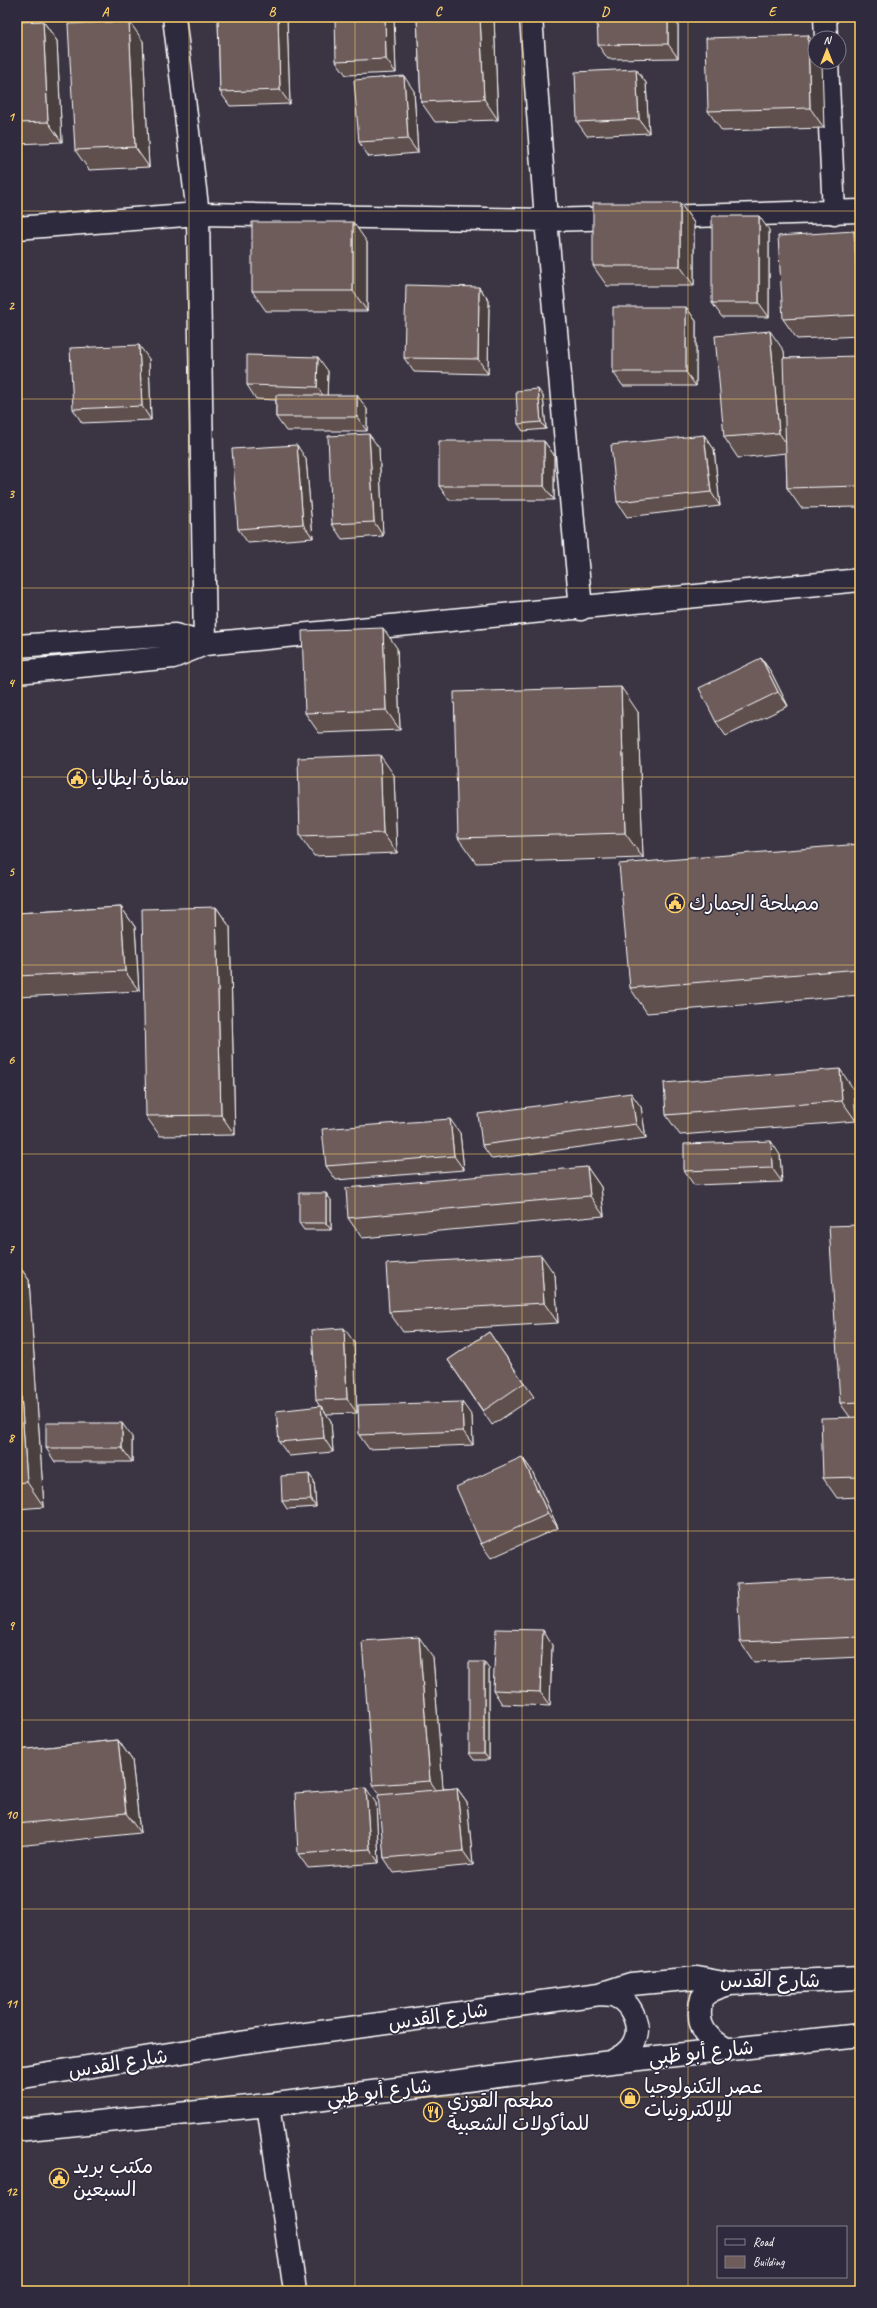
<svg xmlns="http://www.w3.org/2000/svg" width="877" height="2308" viewBox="0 0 877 2308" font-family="Caveat,'Playpen Sans Arabic',sans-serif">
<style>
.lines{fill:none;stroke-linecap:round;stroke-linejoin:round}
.minor-casing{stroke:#fff;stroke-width:25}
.secondary-casing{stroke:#fff;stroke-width:25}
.minor{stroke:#2f2a3d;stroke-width:22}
.secondary{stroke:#2f2a3d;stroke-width:22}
.wall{fill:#5e4f4d;stroke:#fff}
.shaded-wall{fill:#4c403f;stroke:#fff}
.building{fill:#6d5c5a;stroke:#fff}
.grid{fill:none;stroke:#ffd166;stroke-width:1;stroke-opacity:0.55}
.labels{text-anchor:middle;stroke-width:3;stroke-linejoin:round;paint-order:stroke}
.poi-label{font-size:20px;fill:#fff;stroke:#2f2a3d;text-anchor:start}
.street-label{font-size:20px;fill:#fff;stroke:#2f2a3d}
.neatline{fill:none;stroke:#ffd166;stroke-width:1.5}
.grid-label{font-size:13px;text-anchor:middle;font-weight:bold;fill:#ffd166}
</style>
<rect width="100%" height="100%" fill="#3b3443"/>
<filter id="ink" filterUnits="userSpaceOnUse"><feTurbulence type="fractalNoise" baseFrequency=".025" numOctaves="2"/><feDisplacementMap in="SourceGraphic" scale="8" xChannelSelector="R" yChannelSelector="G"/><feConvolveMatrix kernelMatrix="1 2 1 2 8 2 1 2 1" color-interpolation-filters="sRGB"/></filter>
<g filter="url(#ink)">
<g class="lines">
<defs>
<path id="minor" d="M174 17 198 214 205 644
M531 17 546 220 581 609
M825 17 826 38
M827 62 834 213
M660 217 860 211
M17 228 198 214 546 220 623 218
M17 646 175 635 205 644
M17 672 173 657 205 644 860 580
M268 2105 295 2291"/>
<path id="secondary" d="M600 1994C604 1995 611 1994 615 1996 632 2003 643 2028 633 2044 628 2053 620 2057 611 2062
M728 2050C712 2041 698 2031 700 2010 700 2007 701 2001 702 1998 709 1989 720 1987 729 1984
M17 2078 239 2043 600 1994 631 1984 697 1978 729 1984 860 1978
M17 2130 268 2105 611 2062 860 2035"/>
</defs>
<use href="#minor" class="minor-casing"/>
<use href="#secondary" class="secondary-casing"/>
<use href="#minor" class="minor"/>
<use href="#secondary" class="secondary"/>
</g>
<path class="wall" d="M218 17H287L290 104 230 106 220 92Z
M394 17 396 73 346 75 336 61Z
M417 17H494L498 120 435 122 421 102Z
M678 18V58L608 59 598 45Z
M43 21 57 41 62 142 17 144V22Z
M143 41 149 167 89 170 75 150Z
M815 45 824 128 722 131 708 111Z
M636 69 646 83 649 133 587 136 577 122Z
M414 91 418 153 369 157 359 142Z
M680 203 694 223V286H607L593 266Z
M769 230V317H722L712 303Z
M860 240V336L797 339 783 319Z
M367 242V311H266L252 291Z
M479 287 489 301 488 374 414 372 404 358Z
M686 307 696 321V386H623L613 372Z
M784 351V358L860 359V507L801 508 787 488 786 453 738 458 724 437Z
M149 359 151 420 82 423 73 409Z
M328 371 327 395 367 409V431H286L276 417V400L256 399 247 385Z
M543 396 546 429 523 431 518 424Z
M704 435 714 449 720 506 627 517 617 502Z
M544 441 554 455V500H449L439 486Z
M379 448 383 536 342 539 332 524Z
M306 459 313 538 248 543 238 529Z
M397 648 400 730 319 733 305 713Z
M761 658 771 672 788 706 726 736 716 722Z
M638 712 643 858 476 863 458 838Z
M394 775 397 853 314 856 300 836Z
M860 844V995L647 1013 630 988Z
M121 907 135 927 139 991 17 997V913Z
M216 907 230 927 235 1135 160 1136 146 1116Z
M854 1090 856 1121 680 1135 666 1115Z
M641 1107 646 1138 492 1159 482 1145Z
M460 1133 464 1170 336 1180 326 1166Z
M780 1155 782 1182 694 1185 684 1171Z
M587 1167 601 1187 604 1216 362 1238 348 1218Z
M331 1200V1230H304L299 1223Z
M860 1225V1497L837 1498 823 1478 850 1417 840 1403Z
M17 1263 29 1280 44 1507 17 1509Z
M555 1275 558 1323 403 1332 389 1312Z
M489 1332 534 1397 492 1425 448 1360Z
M354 1342 357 1413 326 1414 331 1421 333 1452 289 1456 279 1442 320 1407 316 1400Z
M472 1416 473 1445 369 1449 359 1435Z
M132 1437V1462H55L46 1448Z
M522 1457 532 1471 558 1528 491 1558 481 1544Z
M309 1474 314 1481 316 1507 287 1509 282 1501Z
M860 1577V1657L754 1662 740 1642Z
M552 1645 550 1706 502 1704 493 1690Z
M433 1657 443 1789 457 1788 467 1802 473 1865 394 1873 384 1858 380 1795 373 1785Z
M489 1669V1760H474L469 1753Z
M118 1740 132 1760 140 1833 17 1846V1750Z
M376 1803 379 1863 308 1868 298 1854Z"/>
<path class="shaded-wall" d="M278 17H287L290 104 280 90Z
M385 17H394L396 73 386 59Z
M480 17H494L498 120 484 99Z
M668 17H677L678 18V58L668 44Z
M43 21 57 41 62 142 48 122Z
M129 21 143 41 149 167 135 147Z
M808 35 815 45V62H822L824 128 810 108Z
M636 69 646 83 649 133 639 119Z
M404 76 414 91 418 153 408 139Z
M680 203 694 223V286L680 266Z
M759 216 769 230V317L759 303Z
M353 222 367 242V311L353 291Z
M854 231 860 240V317L859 315Z
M479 287 489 301 488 374 478 359Z
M686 307 696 321V386L686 372Z
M770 331 784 351 793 453 779 433Z
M139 345 149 359 151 420 142 406Z
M858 356 860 359V413Z
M318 357 328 371 327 401 317 387Z
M538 389 543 396 546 429 541 422Z
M357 395 367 409V431L357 417Z
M369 434 379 448 383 536 374 522Z
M704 435 714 449 720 506 711 492Z
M544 441 554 455V500L544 486Z
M297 445 306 459 313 538 303 524Z
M383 628 397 648 400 730 386 710Z
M761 658 771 672 788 706 778 692Z
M621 687 638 712 643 858 625 833Z
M380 755 394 775 397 853 383 833Z
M121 907 135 927 139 991 125 971Z
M216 907 230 927 235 1135 221 1115Z
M840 1069 854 1090 856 1121 842 1101Z
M631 1093 641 1107 646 1138 636 1124Z
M450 1119 460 1133 464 1170 454 1156Z
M771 1141 780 1155 782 1182 772 1168Z
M587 1167 601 1187 604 1216 590 1196Z
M326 1193 331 1200V1230L326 1223Z
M541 1255 555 1275 558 1323 544 1303Z
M17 1263 29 1280 44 1507 27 1482 17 1336Z
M344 1328 354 1342 357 1413 347 1399Z
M462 1402 472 1416 473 1445 463 1431Z
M321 1406 331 1421 333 1452 324 1438Z
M122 1423 132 1437V1462L122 1448Z
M522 1457 532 1471 558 1528 548 1514Z
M309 1474 314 1481 316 1507 311 1500Z
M543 1630 552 1645 550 1706 540 1692Z
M419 1637 433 1657 444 1801 430 1781Z
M484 1662 489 1669V1760L484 1753Z
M118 1740 132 1760 140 1833 126 1813Z
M366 1788 376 1803 379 1863 370 1849Z
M457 1788 467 1802 473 1865 463 1851Z"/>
<path class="building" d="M218 17H278L280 90 220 92Z
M335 17H385L386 59 336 61Z
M417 17H480L484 99 421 102Z
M597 17H668V44L598 45Z
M43 21 48 122 17 123V22Z
M129 21 135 147 75 150 68 24Z
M808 35 810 108 708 111 706 38Z
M636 69 639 119 577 122 575 72Z
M404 76 408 139 359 142 354 80Z
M593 203H680V266H593Z
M712 216H759V303H712Z
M252 222H353V291H252Z
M854 231 859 315 783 319 778 236Z
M406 285 479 287 478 359 404 358Z
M613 307H686V372H613Z
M770 331 779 433 724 437 715 336Z
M139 345 142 406 73 409 70 348Z
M247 355 318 357 317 387 247 385Z
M858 356 860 413V486L787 488 783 358Z
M538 389 541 422 518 424 516 391Z
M276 395H357V417H276Z
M369 434 374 522 332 524 328 436Z
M704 435 711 492 617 502 611 445Z
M439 441H544V486H439Z
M297 445 303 524 238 529 232 449Z
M383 628 386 710 305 713 302 631Z
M761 658 778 692 716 722 699 688Z
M621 687 625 833 458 838 454 692Z
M380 755 383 833 300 836 298 758Z
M860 844V969L630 988 619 864Z
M121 907 125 971 17 976V913Z
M216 907 221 1115 146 1116 142 909Z
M840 1069 842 1101 666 1115 664 1083Z
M631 1093 636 1124 482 1145 478 1114Z
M450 1119 454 1156 326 1166 322 1129Z
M771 1141 772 1168 684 1171V1144Z
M587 1167 590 1196 348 1218 346 1188Z
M299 1193H326V1223H299Z
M860 1225V1402L840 1403 829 1226Z
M541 1255 544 1303 389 1312 386 1264Z
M344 1328 347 1399 316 1400 312 1330Z
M489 1332 524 1383 483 1411 448 1360Z
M17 1336 27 1482 17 1483Z
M462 1402 463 1431 359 1435 358 1405Z
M321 1406 324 1438 279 1442 276 1411Z
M860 1417V1477L823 1478 821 1418Z
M46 1423H122V1448H46Z
M522 1457 548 1514 481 1544 456 1487Z
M309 1474 311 1500 282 1501 281 1476Z
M860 1577V1637L740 1642 737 1583Z
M496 1629 543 1630 540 1692 493 1690Z
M419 1637 430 1781 373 1785 362 1641Z
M469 1662H484V1753H469Z
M118 1740 126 1813 17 1824V1750Z
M366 1788 370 1849 298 1854 295 1793Z
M457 1788 463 1851 384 1858 378 1795Z"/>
</g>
<path class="grid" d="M189 17V2291M355 17V2291M522 17V2291M688 17V2291M17 211H860M17 399H860M17 588H860M17 777H860M17 965H860M17 1154H860M17 1343H860M17 1531H860M17 1720H860M17 1909H860M17 2097H860"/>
<defs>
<symbol id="civic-ring" viewBox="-11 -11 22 22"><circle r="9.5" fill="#2f2a3d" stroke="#ffd166" stroke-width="1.5"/><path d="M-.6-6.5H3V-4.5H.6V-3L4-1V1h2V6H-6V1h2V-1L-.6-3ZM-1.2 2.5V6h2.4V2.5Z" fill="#ffd166"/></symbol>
<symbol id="shop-ring" viewBox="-11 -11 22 22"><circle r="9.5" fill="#2f2a3d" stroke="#ffd166" stroke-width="1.5"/><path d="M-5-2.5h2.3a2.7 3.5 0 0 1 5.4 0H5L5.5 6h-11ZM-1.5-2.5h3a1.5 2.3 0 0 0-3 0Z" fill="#ffd166"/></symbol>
<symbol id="restaurant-ring" viewBox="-11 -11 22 22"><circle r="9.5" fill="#2f2a3d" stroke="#ffd166" stroke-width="1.5"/><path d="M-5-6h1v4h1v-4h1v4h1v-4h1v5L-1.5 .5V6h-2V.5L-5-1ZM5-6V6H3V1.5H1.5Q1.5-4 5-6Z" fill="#ffd166"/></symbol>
</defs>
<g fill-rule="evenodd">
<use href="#civic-ring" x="66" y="767" width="22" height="22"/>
<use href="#civic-ring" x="664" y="892" width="22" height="22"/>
<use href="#shop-ring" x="619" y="2087" width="22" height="22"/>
<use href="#restaurant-ring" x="422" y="2101" width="22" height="22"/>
<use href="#civic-ring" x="48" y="2167" width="22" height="22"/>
</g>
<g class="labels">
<g class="poi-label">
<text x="91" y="785">سفارة ايطاليا</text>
<text x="689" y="910">مصلحة الجمارك</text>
<text x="644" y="2093">عصر التكنولوجيا<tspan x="644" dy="23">للإلكترونيات</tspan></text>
<text x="447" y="2107">مطعم القوزي<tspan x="447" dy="23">للمأكولات الشعبية</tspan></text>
<text x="73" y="2173">مكتب بريد<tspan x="73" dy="23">السبعين</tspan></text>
</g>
<g class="street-label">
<text x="770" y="1987">شارع القدس</text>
<text transform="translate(438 2016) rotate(-8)" y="7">شارع القدس</text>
<text transform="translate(701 2052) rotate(-6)" y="7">شارع أبو ظبي</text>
<text transform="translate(118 2063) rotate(-9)" y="7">شارع القدس</text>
<text transform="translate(379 2091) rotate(-7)" y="7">شارع أبو ظبي</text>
</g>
</g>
<rect width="877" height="2308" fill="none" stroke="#2f2a3d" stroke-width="44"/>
<rect x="717" y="2226" width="130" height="52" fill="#2f2a3d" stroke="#827f8b"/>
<rect x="725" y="2239" width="20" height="6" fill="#2f2a3d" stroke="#827f8b"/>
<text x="753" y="2246" font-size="12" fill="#ffffff">Road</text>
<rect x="725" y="2256" width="20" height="12" fill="#6d5c5a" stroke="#827f8b"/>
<text x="753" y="2266" font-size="12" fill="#ffffff">Building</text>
<g transform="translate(827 50)"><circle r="19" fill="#2f2a3d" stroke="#827f8b"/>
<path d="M0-3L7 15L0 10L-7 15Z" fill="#ffd166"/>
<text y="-6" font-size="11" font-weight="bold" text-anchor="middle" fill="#ffffff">N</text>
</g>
<rect x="22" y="22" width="833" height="2264" class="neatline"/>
<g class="grid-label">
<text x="105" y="16">A</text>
<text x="272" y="16">B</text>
<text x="438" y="16">C</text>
<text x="605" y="16">D</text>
<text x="772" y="16">E</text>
<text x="11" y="121">1</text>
<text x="11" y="310">2</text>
<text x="11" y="498">3</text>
<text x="11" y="687">4</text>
<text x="11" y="876">5</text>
<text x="11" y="1064">6</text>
<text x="11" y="1253">7</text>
<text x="11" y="1442">8</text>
<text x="11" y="1630">9</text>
<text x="11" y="1819">10</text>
<text x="11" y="2008">11</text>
<text x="11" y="2196">12</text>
</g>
</svg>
